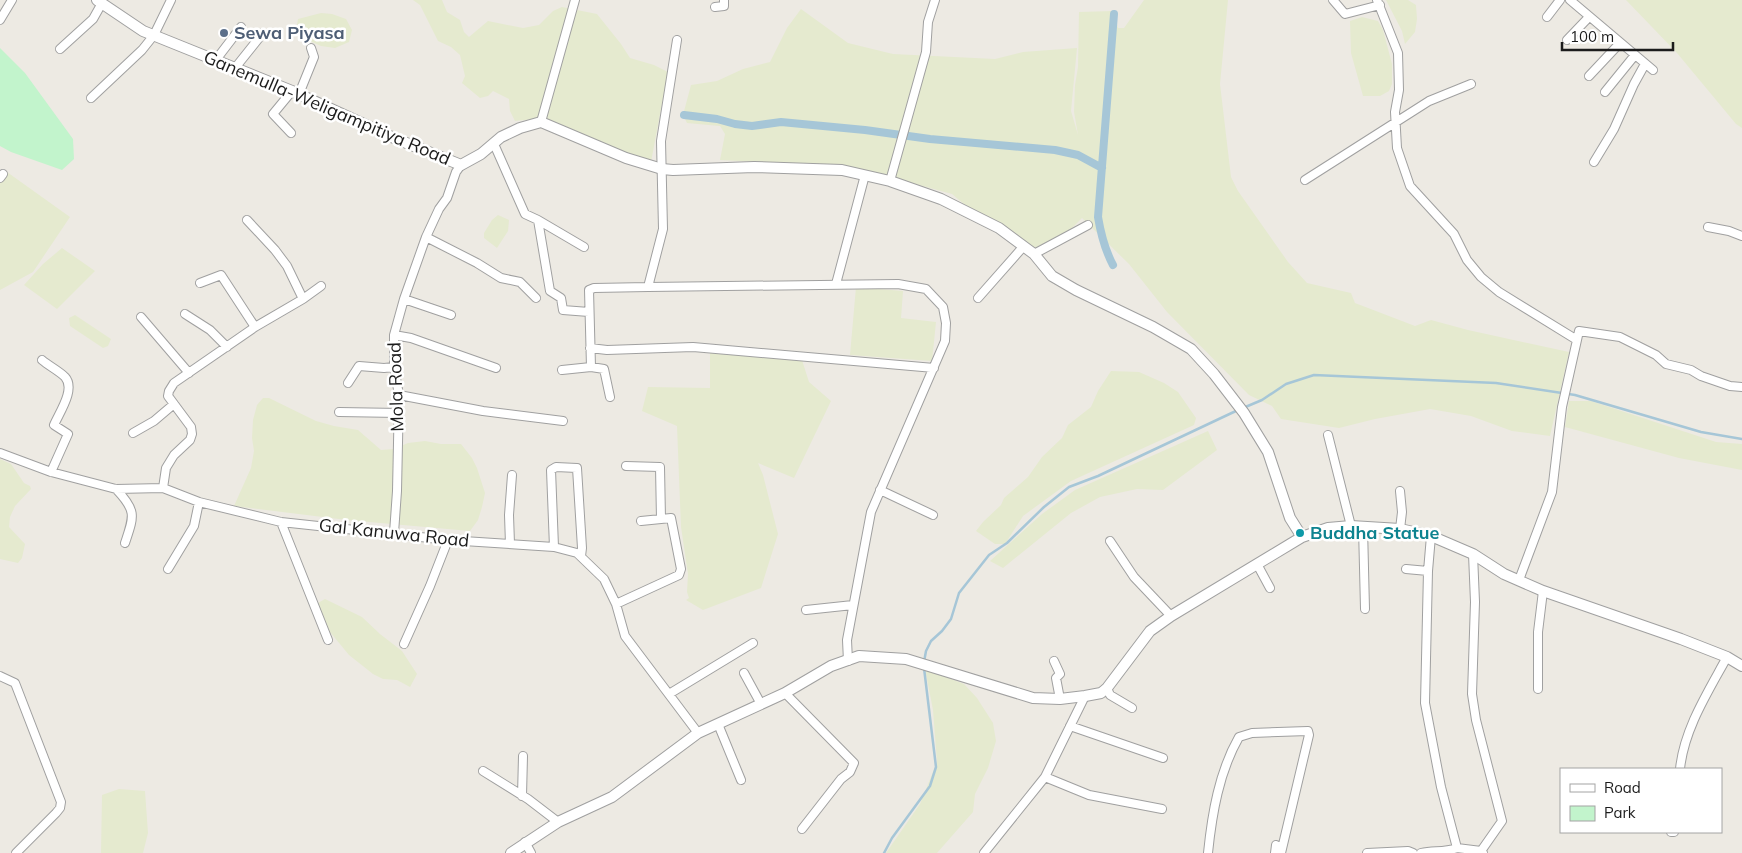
<svg xmlns="http://www.w3.org/2000/svg" width="1742" height="853" viewBox="0 0 1742 853" font-family="Mulish,sans-serif">
<style>
.farmland{fill:#e5eacf}
.park{fill:#c2f4cc}
.lines{fill:none;stroke-linecap:round;stroke-linejoin:round}
.stream{stroke:#a6c6d7;stroke-width:2.5}
.canal{stroke:#a6c6d7;stroke-width:8}
.minor-casing{stroke:#a0a0a0;stroke-width:10}
.tertiary-casing{stroke:#a0a0a0;stroke-width:12}
.minor{stroke:#fff;stroke-width:8}
.tertiary{stroke:#fff;stroke-width:10}
.service-dot{fill:#5c6f8a;stroke:#fff;stroke-width:2}
.culture-dot{fill:#0f9aa8;stroke:#fff;stroke-width:2}
.labels{text-anchor:middle;stroke-width:5;stroke-linejoin:round;paint-order:stroke}
.service-label{font-size:18px;font-weight:bold;fill:#4e5e75;stroke:#fff;text-anchor:start}
.street-label{font-size:18px;fill:#1c1c1c;stroke:#fff}
.culture-label{font-size:18px;font-weight:bold;fill:#0d838f;stroke:#fff;text-anchor:start}
</style>
<rect width="100%" height="100%" fill="#edeae3"/>
<path class="farmland" d="M413 0H442L447 12 460 20 464 32 469 37 488 21 523 28 539 25 553 11 562 7 597 14 621 44 630 58 654 65 668 72 651 162H646L535 119 515 121 510 111 509 99 493 91 488 96 480 98 462 83 465 76 460 55 451 47 438 41 420 5Z
M1144 0H1228L1220 84 1231 177 1238 191 1288 262 1307 283 1351 293 1355 303 1415 326 1431 320 1468 330 1569 352 1550 436 1512 431 1471 416 1430 409 1375 419 1339 428 1281 419 1272 406 1249 395 1167 312 1129 264 1082 218 1071 229 1035 248 994 220 965 205 952 194 853 167 720 160 725 134 720 126 687 123 683 115 691 85 717 81 743 69 770 62 787 28 801 9 848 43 893 54 995 59 1023 52 1077 48 1071 111 1078 135 1074 112 1075 85 1078 67 1079 12 1113 11 1118 28H1124Z
M1386 0H1408L1416 5 1417 19 1415 32 1405 44 1402 31Z
M1626 0H1742V128L1736 124 1677 53Z
M321 13 332 14 346 19 352 30 349 42 335 48 321 46 294 34 293 27 297 25 298 19Z
M1362 17 1378 21 1383 30 1392 64V84L1389 91 1380 96H1363L1351 53 1350 21Z
M7 172 70 217 33 272 0 290V182Z
M498 215 509 220 508 231 497 248 484 238V233L492 220Z
M62 248 95 271 57 309 24 285 43 264Z
M856 287 903 291 901 318 936 322 932 361 850 355Z
M75 315 111 339 108 346 103 348 70 326 69 318Z
M710 351 801 357 809 382 831 401 794 478 758 463 763 475 778 534 761 588 703 610 686 600 689 598 687 592 688 574 681 527 677 426 642 411 648 387 710 388Z
M1111 371 1139 372 1164 383 1178 392 1196 418 1194 425 1071 481 1023 516 1005 544H995L976 531 983 522 1001 505 1004 498 1028 477 1042 457 1062 438 1068 425 1091 407 1098 391Z
M263 398H269L316 421 334 426 358 430 381 450 394 449 408 443 425 441 441 444H461L472 458 477 468 485 493 482 507 478 520 470 531 347 520 234 506 251 468 254 451 252 438 253 420 257 405Z
M1569 401H1591L1716 442 1742 444V470L1679 458 1565 427Z
M1208 431 1217 450 1163 490 1137 489 1100 497 1071 513 1003 568 990 561 1042 514 1075 490Z
M0 459 11 464 24 483 30 486 31 489 15 506 10 517 9 527 25 544 22 558 18 563 0 559Z
M325 599 362 617 380 634 402 651 417 674 410 687 397 680 383 679 373 674 349 655 330 632 318 603Z
M925 669 964 684 977 698 993 723 996 741 988 768 975 794 973 812 937 853H886L920 804 937 762 933 710Z
M119 789 145 791 148 833 143 853H101L102 795Z"/>
<path class="park" d="M0 48 25 73 73 139 74 159 62 170 11 152 0 146Z"/>
<g class="lines">
<path class="stream" d="M1243 408 1262 400 1286 384 1314 375 1496 383 1575 395 1701 432 1742 439
M924 662 926 651 931 641 942 631 951 619 959 593 989 555 1007 543 1044 507 1069 487 1098 476 1238 410
M884 853 892 838 930 786 936 767 924 668"/>
<path class="canal" d="M684 115 717 119 735 124 752 126 781 122 865 130 930 139 1055 150 1078 155 1102 168
M1113 265C1105 250 1101 235 1098 217L1114 14"/>
<defs>
<path id="minor" d="M1333 0 1345 14 1380 5
M1377 0 1398 53 1399 90 1395 112 1397 148 1410 186 1454 234 1467 260 1481 277 1499 292 1577 340 1562 407 1552 492 1519 580
M1570 0 1653 70
M715 7 724 6V0
M1547 17 1560 0
M0 20 12 0
M677 40 661 141 663 229 648 287 898 284 926 289 943 307 946 323 945 341 871 512 847 640 848 661
M1567 40 1589 17
M60 49 93 19 102 3
M215 61 241 27
M235 68 263 33
M1589 76 1620 43
M1605 92 1635 55
M299 94 314 57 311 48
M91 98 142 50 154 35 171 0
M541 122 575 0
M291 133 273 114 292 91
M494 144 525 214 538 220 550 291 561 298 563 310 589 312
M1594 162 1614 129 1634 84 1645 64
M0 178 3 174
M1305 180 1429 101 1471 84
M890 181 926 52 928 22 935 0
M538 220 584 247
M1708 227 1729 231 1742 236
M426 237 477 263 501 278 520 282 536 298
M1034 254 1088 225
M200 283 221 275 255 327
M836 284 865 175
M978 298 1023 247
M303 299 321 286
M404 299 451 315
M185 314 210 330 227 347
M141 317 189 373
M394 335 411 338 496 368
M1577 340 1579 331 1620 337 1656 355 1666 364 1691 370 1701 376 1730 386 1742 387
M590 348 607 350 693 347 934 368
M42 360C49 366 59 371 65 377 76 389 59 413 54 425L68 434 51 472
M562 370 591 367
M348 383 359 366 384 368 394 367
M399 395 483 411 563 421
M610 397 604 369 591 367 589 290 594 288 648 287
M339 412 399 413
M133 433 154 421 174 404
M1328 435 1351 526
M0 453 51 472 116 489 163 488 199 502 281 522 448 540 554 547 577 553 604 579 616 604 625 636 698 733
M626 466 660 467 661 519
M163 488 166 468 174 455 190 440 192 434 191 427 168 396 169 391 174 383 255 327 303 299 287 266 275 250 247 220
M116 489C137 511 134 516 125 543
M880 490 933 515
M1400 491 1402 512 1400 529
M281 522 328 640
M1363 527 1365 609
M394 533 397 491 399 395 394 367V335L404 299 426 237 439 209 447 198 456 172 461 165
M1431 536 1428 571 1425 703 1441 787 1457 848 1481 851
M1110 541 1134 577 1171 616
M510 544 509 515 512 475
M554 547 551 470 556 467 577 468 582 548 581 556
M1473 554 1475 602 1472 694 1476 720 1502 821 1481 851 1483 853
M1257 564 1270 588
M168 569 194 526 199 502
M1406 569 1428 571
M616 604 679 575 681 569 671 518 641 521
M806 610 853 605
M404 644 430 586 448 540
M1054 661 1060 674 1056 678 1060 699
M744 673 761 704
M0 676 15 683 61 802 60 808 56 813 16 853
M1107 688 1110 695 1132 708
M1538 689V632L1543 591
M785 693 854 763 850 772 841 779 802 829
M669 694 753 643
M718 724 741 780
M1070 726 1163 758
M1680 769C1684 729 1708 692 1727 657
M483 771 528 799 558 822
M1045 777 1089 795 1162 809
M522 796 523 756
M1671 832H1674
M525 842 531 853
M984 853 1045 777 1085 696
M1208 853C1212 814 1219 772 1239 737L1252 733 1308 731 1309 735 1281 853
M1275 853 1276 845 1282 848
M1367 853 1408 851 1413 853
M1421 853C1434 850 1443 853 1457 848"/>
<path id="tertiary" d="M97 0 143 31 292 91 394 138 461 165 481 154 501 137 520 128 541 122 626 158 662 169 673 170 754 167 842 170 890 181 941 199 999 228 1034 254 1052 276 1076 290 1153 327 1191 349 1214 374 1244 413 1268 452 1290 518 1302 537 1328 528 1351 526 1400 529 1431 536 1473 554 1504 574 1543 591 1681 639 1727 657 1742 666
M511 853 558 822 612 797 698 733 785 693 831 666 859 656 906 659 1033 698 1060 699 1085 696 1101 693 1107 688 1150 631 1171 616 1302 537"/>
</defs>
<use href="#minor" class="minor-casing"/>
<use href="#tertiary" class="tertiary-casing"/>
<use href="#minor" class="minor"/>
<use href="#tertiary" class="tertiary"/>
</g>
<circle class="service-dot" cx="224" cy="33" r="5"/>
<circle class="culture-dot" cx="1300" cy="533" r="5"/>
<g class="labels">
<g class="service-label">
<text x="234" y="39">Sewa Piyasa</text>
</g>
<g class="street-label">
<text transform="translate(327 108) rotate(23)" y="6">Ganemulla-Weligampitiya Road</text>
<text transform="translate(396 387) rotate(-92)" y="6">Mola Road</text>
<text transform="translate(394 533) rotate(6)" y="6">Gal Kanuwa Road</text>
</g>
<g class="culture-label">
<text x="1310" y="539">Buddha Statue</text>
</g>
</g>
<rect x="1560" y="768" width="162" height="65" fill="#ffffff" stroke="#a4a4a4"/>
<rect x="1570" y="784" width="25" height="8" fill="#ffffff" stroke="#a4a4a4"/>
<text x="1604" y="793" font-size="15" fill="#1c1c1c">Road</text>
<rect x="1570" y="806" width="25" height="15" fill="#c2f4cc" stroke="#a4a4a4"/>
<text x="1604" y="818" font-size="15" fill="#1c1c1c">Park</text>
<path d="M1562 42v8h111v-8" fill="none" stroke="#1c1c1c" stroke-width="2.5"/>
<text x="1570" y="42" font-size="15" fill="#1c1c1c" stroke="#ffffff" stroke-width="4" paint-order="stroke">100 m</text>
</svg>
